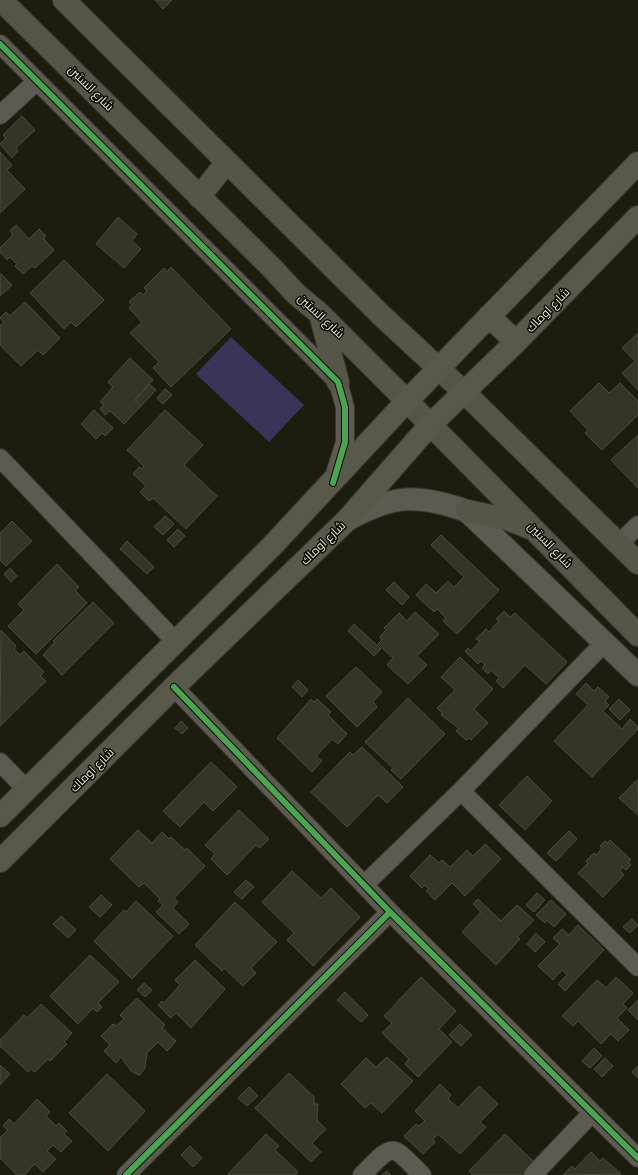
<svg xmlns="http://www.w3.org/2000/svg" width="638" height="1175" viewBox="0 0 638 1175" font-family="'Exo 2',Cairo,sans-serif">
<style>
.green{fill:#3a3458}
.building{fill:#353526;stroke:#4c4c40}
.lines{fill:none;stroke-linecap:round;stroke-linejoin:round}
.minor-casing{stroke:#37372e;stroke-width:20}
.tertiary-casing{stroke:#37372e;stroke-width:24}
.secondary-casing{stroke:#37372e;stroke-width:24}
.primary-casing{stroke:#37372e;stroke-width:24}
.minor{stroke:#5b5b50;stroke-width:18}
.tertiary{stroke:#5b5b50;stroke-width:22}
.secondary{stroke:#555548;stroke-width:22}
.primary{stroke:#595949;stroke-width:22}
.cycleway-casing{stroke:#0b0b03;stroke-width:8}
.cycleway{stroke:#4ca352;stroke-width:6}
.labels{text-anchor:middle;stroke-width:3;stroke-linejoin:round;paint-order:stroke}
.street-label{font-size:12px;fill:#e6e6d7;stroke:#0b0b03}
</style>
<rect width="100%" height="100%" fill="#1d1d0f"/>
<path class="green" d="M231 337 304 405 269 442 196 374Z"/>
<path class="building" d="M155 0H172L163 9Z
M22 116 35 130 16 148 18 151 12 158 0 144 6 138 3 135Z
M0 152 12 165 7 170 25 189 0 213Z
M118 217 137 234 132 241 141 249 124 268 96 244Z
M16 225 29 239 39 229 46 236 43 238 54 250 35 268 32 266 23 274 15 266 17 264 10 257 7 260 0 252V248L13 235 10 231Z
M64 260 104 300 76 327 71 322 64 329 30 293Z
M171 267 231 329 171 387 153 368 159 362 130 333 142 322 129 308 132 305 129 302 140 292 143 295 147 291 144 288 164 268 167 272Z
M0 273 12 285 0 296Z
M25 302 60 338 43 355 38 350 21 366 0 345V326L4 322 0 318 6 312 10 316Z
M638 333V390L622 373 635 361 622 348Z
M130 358 153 380 135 400 141 406 124 424 110 411 105 415 100 409 104 405 100 402 113 387 108 382Z
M599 383 609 393 620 383 638 401V415L602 450 585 433 588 430 570 411Z
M149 384 156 390 141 406 135 400Z
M165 389 172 395 163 404 157 398Z
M94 410 113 428 105 436 102 433 96 439 81 424Z
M165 410 203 445 184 465 217 496 186 529 153 498 149 501 140 492 146 486 133 474 139 467 142 469 144 466 127 450Z
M638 435V488L611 460Z
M165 516 174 524 163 535 154 527Z
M12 521 32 541 6 566 0 560V533Z
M178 529 185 536 174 547 167 540Z
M441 535 499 590 457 634 443 621 446 618 437 609 434 612 416 595 426 584 436 593 448 581 454 587 464 577 431 545Z
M127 541 154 567 147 574 120 549Z
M57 564 79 587 75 590 87 603 36 654 8 626 24 610 18 604Z
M10 568 17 576 11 582 4 574Z
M394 582 409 597 402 605 386 590Z
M93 602 114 623 62 675 43 655 55 642 53 641Z
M504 611 510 617 515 613 567 662 546 684 525 665 503 688 496 681 499 678 491 670 488 674 482 668 485 665 481 661 478 664 465 651 468 648 471 651 480 641 476 639 486 629 489 632 499 621 496 619Z
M415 612 439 634 417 656 427 665 408 684 387 665 393 658 378 644 382 640 380 637 386 630 384 628 399 613 407 621Z
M354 624 381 649 374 656 348 631Z
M1 630 16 646 14 649 20 655 24 651 44 672 40 676 46 681 0 726Z
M460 657 493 689 474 709 488 723 471 740 469 738 466 740 456 731 459 728 441 715 443 713 437 708 455 690 441 677Z
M356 667 382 692 373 702 377 707 357 727 326 696Z
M298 680 308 690 302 697 292 687Z
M586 683 594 691 598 687 609 697 605 701 609 705 603 711 622 729 630 719 638 727V729L592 777 554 741 588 705 576 694Z
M408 698 445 734 401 779 391 770 393 768 365 742Z
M311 699 314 702 317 699 331 712 328 715 347 734 338 744 332 739 316 756 322 761 312 772 277 738Z
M619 699 630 710 620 720 609 709Z
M181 721 188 728 182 734 175 728Z
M362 747 403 787 387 803 378 795 347 827 311 792 350 752 353 755Z
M211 762 237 787 213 811 204 802 180 827 163 811Z
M527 776 552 801 525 830 499 805Z
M637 780 638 781V815L619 798Z
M239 810 269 839 260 848 256 845 227 875 211 859 215 854 205 845Z
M138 830 152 843 162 832 169 839 171 837 185 850 187 848 205 866 174 898 178 902 173 908 189 924 179 934 156 912 163 905 158 901 160 899 144 883 139 887 110 859Z
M569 831 577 839 556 861 547 853Z
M610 840 631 860 628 862 631 865 626 870 623 867 620 871 624 875 603 897 578 873 588 863 586 861 594 853 596 855 602 848 600 846 605 841 607 843Z
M485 844 501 859 465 896 452 883 435 900 426 891 429 889 424 885 422 888 410 876 430 855 439 863 442 860 450 867 467 850 473 856Z
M292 871 321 898 331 888 360 917 313 966 287 940 294 933 262 902Z
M246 880 254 887 242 899 234 892Z
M537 893 545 900 534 912 526 905Z
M101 895 112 905 100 917 89 907Z
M478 899 501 921 517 905 534 920 517 937 520 939 496 965 462 932 481 912 473 904Z
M551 900 566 914 554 927 547 920 545 923 536 915Z
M136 901 173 936 132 979 94 941 124 910 126 912Z
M235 902 277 942 251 968 256 973 243 986 224 968 222 971 195 945Z
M61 916 76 930 68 938 53 924Z
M632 919 638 925 630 933 623 927Z
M578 925 604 950 565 991 558 984 567 975 562 970 553 980 538 966 560 944 553 938 562 929 569 935Z
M536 933 545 942 535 952 527 944Z
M90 955 119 982 98 1003 102 1007 97 1012 93 1008 78 1024 50 996Z
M195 960 225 989 191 1028 176 1013 171 1018 158 1005 162 1001 164 1003 180 985 175 980Z
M421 977 456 1011 439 1029 452 1042 418 1077 405 1064 409 1059 382 1033 392 1023 384 1016Z
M616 977 633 993 623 1004 627 1008 617 1018 629 1030 618 1041 611 1034 601 1044 578 1021 573 1026 562 1016 597 980 606 988Z
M144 983 152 990 145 997 137 990Z
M345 992 368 1015 361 1022 337 1000Z
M137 998 165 1025 162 1028 176 1041 167 1051 158 1042 147 1053 145 1068 140 1075 132 1072 121 1057 116 1063 104 1051 110 1045 101 1036 113 1024 116 1026 124 1019 120 1015Z
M638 1000V1020L628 1010Z
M41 1004 72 1033 64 1042 67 1044 50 1061 48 1059 35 1072 31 1069 28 1072 0 1046V1040L24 1015 27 1018Z
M460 1024 472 1035 461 1046 449 1035Z
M594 1048 602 1056 590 1068 582 1061Z
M387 1057 413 1081 382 1113 371 1103 365 1108 341 1084 366 1058 376 1067Z
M605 1058 613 1066 602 1077 594 1069Z
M0 1065 10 1074 0 1085Z
M638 1066V1078L632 1072Z
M289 1073 314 1097V1104H318L317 1120 326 1129 312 1143 321 1152 311 1162 255 1108Z
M107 1074 145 1111 108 1151 69 1113Z
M440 1084 451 1095 448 1099 458 1108 479 1086 498 1104 480 1122 486 1127 460 1154 438 1134 433 1139 435 1142 423 1154 404 1136 416 1124 419 1126 425 1121 415 1111Z
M249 1087 258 1096 247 1106 238 1098Z
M37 1099 50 1112 46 1116 56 1126 59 1123 67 1131 64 1134 72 1141 61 1152 53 1145 47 1151 56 1159 43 1172 35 1164 24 1175H17L0 1158V1138L8 1130 3 1126 9 1119 14 1124Z
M266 1134 279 1146 275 1150 298 1172 295 1175H230L228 1174Z
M505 1134 536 1164 526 1175H473L469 1171Z
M190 1146 202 1158 193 1167 181 1155Z
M591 1152 600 1161 603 1158 621 1174 563 1175 572 1166 575 1169Z
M387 1171 391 1175H382Z"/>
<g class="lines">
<defs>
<path id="minor" d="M0 44 338 382 345 407V442L333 480
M0 115 37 81
M0 458 175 641
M619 544 638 525
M174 687 390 912 638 1158
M0 762 26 789
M461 791 638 967
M365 884 461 791 605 642
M126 1175 390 912
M362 1175C395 1142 390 1143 422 1175
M533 1175 592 1113"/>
<path id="tertiary" d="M347 520C394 494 418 494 467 511L638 675"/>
<path id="secondary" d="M1 0 272 268 296 294 319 313 407 401 638 635
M64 0 381 315 465 393 638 563
M199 197 227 162
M320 314 338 382
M467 511 507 519 530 528"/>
<path id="primary" d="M489 316 516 342
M0 816 271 547 407 401 638 163
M0 861 174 687 346 521 430 425 516 342 638 217"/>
</defs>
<use href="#minor" class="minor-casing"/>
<use href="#tertiary" class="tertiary-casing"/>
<use href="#secondary" class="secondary-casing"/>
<use href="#primary" class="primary-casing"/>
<use href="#minor" class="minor"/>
<use href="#tertiary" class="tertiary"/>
<use href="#secondary" class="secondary"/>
<use href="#primary" class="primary"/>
<defs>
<path id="cycleway" d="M0 44 338 382 345 407V442L333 483
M174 687 390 912 638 1158
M126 1175 390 912"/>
</defs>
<use href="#cycleway" class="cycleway-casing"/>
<use href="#cycleway" class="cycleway"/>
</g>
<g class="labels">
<g class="street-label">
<text transform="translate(91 88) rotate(45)" y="4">شارع الستين</text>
<text transform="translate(548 310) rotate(-46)" y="4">شارع اوماك</text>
<text transform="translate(321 316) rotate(43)" y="4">شارع الستين</text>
<text transform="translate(323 543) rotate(-44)" y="4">شارع اوماك</text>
<text transform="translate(550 545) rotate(46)" y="4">شارع الستين</text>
<text transform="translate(92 770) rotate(-45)" y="4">شارع اوماك</text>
</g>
</g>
</svg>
